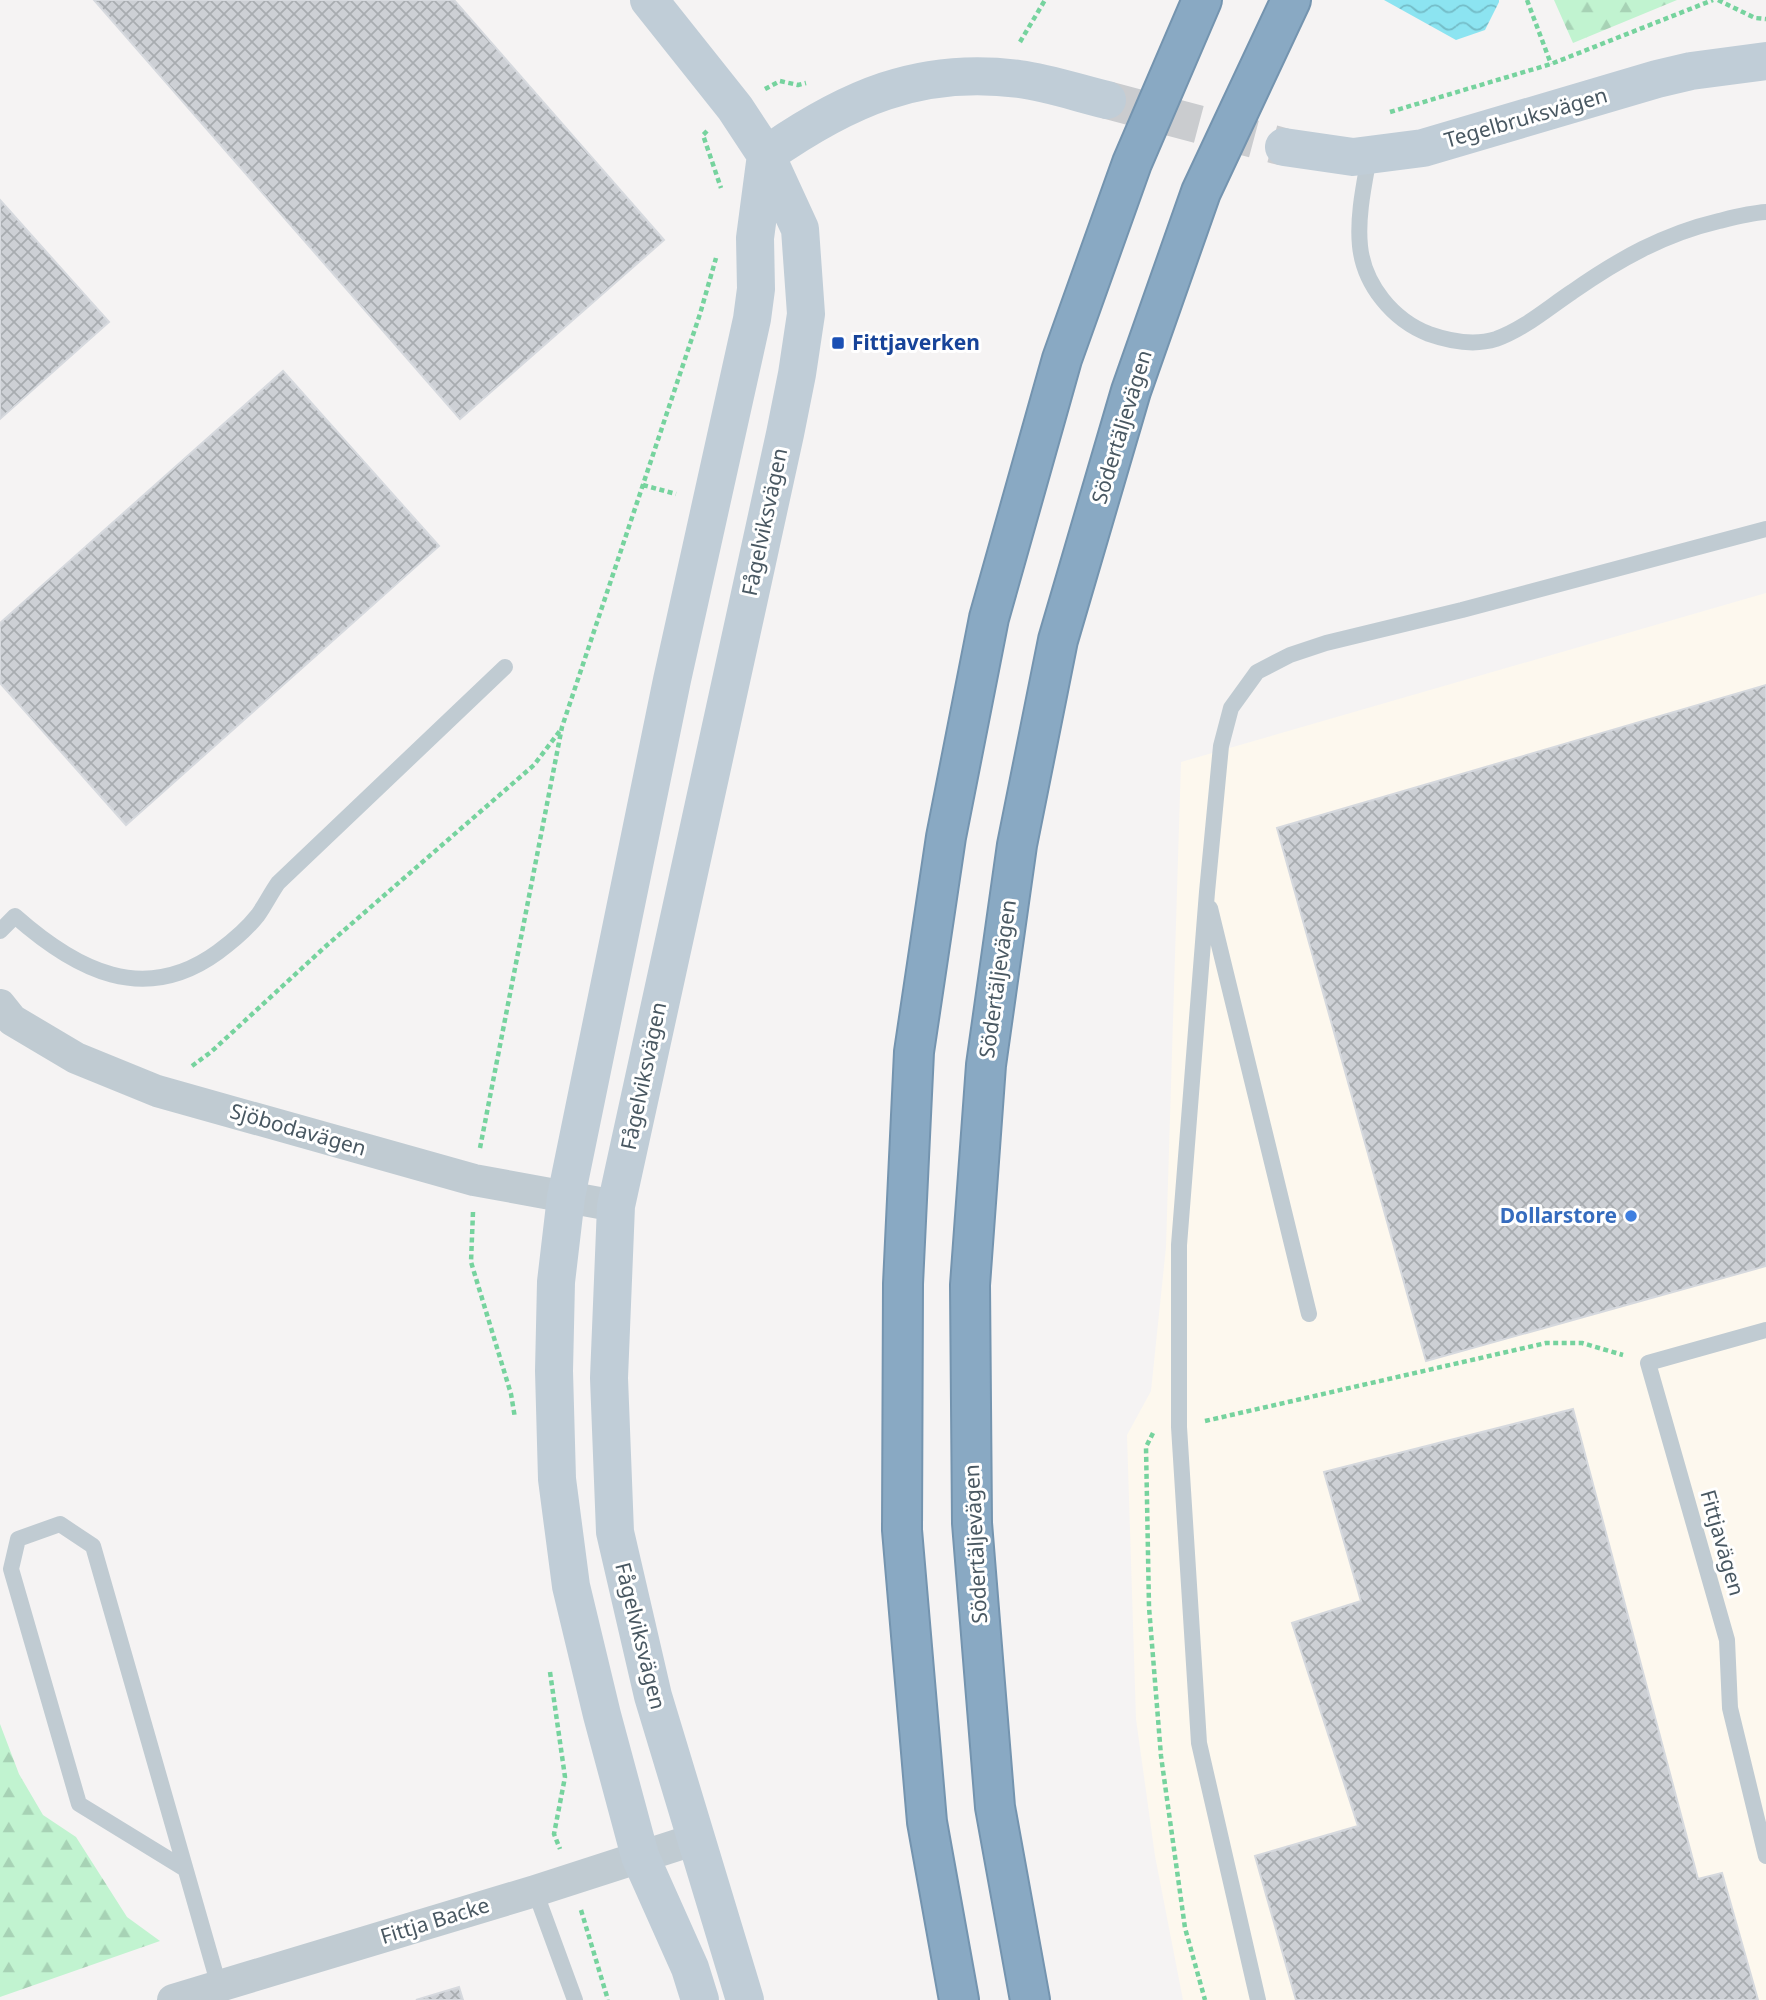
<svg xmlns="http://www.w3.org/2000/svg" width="1766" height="2000" viewBox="0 0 1766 2000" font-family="'Noto Sans',sans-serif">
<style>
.commercial{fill:#fdf8ee}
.forest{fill:url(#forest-firs)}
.water{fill:url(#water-waves)}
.building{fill:url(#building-cross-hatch);stroke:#d6d9de;stroke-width:2}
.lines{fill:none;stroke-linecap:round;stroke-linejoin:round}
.secondary-tunnel{stroke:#cacccf;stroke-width:38;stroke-dasharray:38 19;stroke-linecap:butt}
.highway-casing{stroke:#7494af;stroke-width:42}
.path{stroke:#76d39e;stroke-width:4.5;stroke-dasharray:5 3.5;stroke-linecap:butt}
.lane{stroke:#c0cbd2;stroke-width:16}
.street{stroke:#c0cbd2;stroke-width:32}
.secondary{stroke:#c0cdd7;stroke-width:38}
.highway{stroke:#89a9c3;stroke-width:38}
.transit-dot{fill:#1a4fb4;stroke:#fff;stroke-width:2.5}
.shop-dot{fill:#3f7fe0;stroke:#fff;stroke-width:2.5}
.labels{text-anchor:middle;stroke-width:6;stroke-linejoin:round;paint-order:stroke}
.street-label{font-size:21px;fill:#495862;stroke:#fff}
.transit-label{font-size:21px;font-weight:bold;fill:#164399;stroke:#fff;text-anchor:start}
.shop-label{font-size:21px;font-weight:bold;fill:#366cbe;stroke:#fff;text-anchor:end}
</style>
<defs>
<pattern id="forest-firs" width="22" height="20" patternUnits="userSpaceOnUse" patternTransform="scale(1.75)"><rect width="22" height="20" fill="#c1f3d0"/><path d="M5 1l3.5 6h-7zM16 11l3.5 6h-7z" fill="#a7d2b5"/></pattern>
<pattern id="water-waves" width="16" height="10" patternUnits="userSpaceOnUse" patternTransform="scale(1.75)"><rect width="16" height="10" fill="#8ce4f1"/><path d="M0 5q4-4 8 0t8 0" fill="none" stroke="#74bcc7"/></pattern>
<pattern id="building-cross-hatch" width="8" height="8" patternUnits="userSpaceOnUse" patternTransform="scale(1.75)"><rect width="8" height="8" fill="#cdd0d5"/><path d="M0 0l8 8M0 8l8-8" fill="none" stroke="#a8acb0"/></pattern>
</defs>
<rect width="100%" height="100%" fill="#f5f3f3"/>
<path class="commercial" d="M1766 593V2000H1183L1155 1856 1136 1719 1127 1435 1151 1391 1166 1247 1181 762Z"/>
<path class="forest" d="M1554 0H1677L1573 43Z
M0 1724 19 1774 43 1815 76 1837 127 1917 160 1941 0 1997Z"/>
<path class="water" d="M1384 0H1499V2L1485 30 1456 40Z"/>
<path class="building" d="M94 0H454L664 240 460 419Z
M0 200 109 322 0 419Z
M283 371 439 546 126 825 0 683V623Z
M1766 685V1266L1426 1361 1277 828Z
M1573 1409 1698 1879 1722 1873 1758 2000H1296L1255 1856 1358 1826 1292 1623 1361 1601 1324 1472Z
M459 1987 463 2000H416Z"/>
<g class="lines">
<path class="secondary-tunnel" d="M1107 100 1284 147"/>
<defs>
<path id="highway" d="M959 2000 927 1822 902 1530 903 1284 914 1052 946 837 989 618 1062 359 1132 163 1202 0
M1030 2000 995 1807 972 1523 970 1285 986 1065 1017 845 1058 640 1131 391 1201 192 1291 0"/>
</defs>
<use href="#highway" class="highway-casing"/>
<path class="path" d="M1527 0 1551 64
M1718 0 1755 18 1766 19
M1020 42 1045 0
M765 89 780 81 798 85 806 83
M1390 112 1551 64 1713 0
M707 131 703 135 721 188
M643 485 676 494
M192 1066 211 1052 326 946 534 765 562 728
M480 1148 562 727 700 314 716 258
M473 1212 471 1262 511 1394 515 1418
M1205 1421 1546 1343H1582L1623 1355
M1153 1433 1146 1447 1149 1607 1161 1756 1185 1928 1205 2000
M550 1672 565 1777 554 1834 560 1849
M581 1910 608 2000"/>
<path class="lane" d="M1369 157C1364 185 1357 217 1360 246 1364 285 1393 320 1429 334 1449 341 1474 346 1496 339 1524 329 1548 308 1572 292 1619 259 1664 234 1719 221 1735 217 1750 213 1766 212
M1210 908 1309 1314
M0 931 15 916C76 970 144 1006 218 952 233 941 247 929 258 915 265 905 271 893 278 883L505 667
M1766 1330 1648 1363 1727 1640 1730 1708 1766 1856
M185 1869 79 1804 11 1569 18 1539 60 1524 93 1546 219 1986
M535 1891 575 2000
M1258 2000 1199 1743 1179 1427V1245L1207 892 1221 746 1231 708 1257 672 1290 655 1326 643 1462 610 1766 529"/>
<path class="street" d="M0 1005 12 1020 76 1058 157 1091 474 1180 616 1206
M173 2000 535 1891 696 1839"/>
<path class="secondary" d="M649 0 735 108 766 155 800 229 806 314 797 374 785 434 616 1206 609 1378 615 1532 653 1696 745 2000
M1284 147 1353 157 1423 148 1657 79 1691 71 1766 61
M766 155C846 99 919 66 1019 79 1049 83 1078 93 1107 100
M700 2000 690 1968 640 1856 602 1715 571 1586 557 1479 554 1371 556 1282 566 1197 672 680 752 319 756 289 755 238 766 155"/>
<use href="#highway" class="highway"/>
</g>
<rect class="transit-dot" x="831" y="336" width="14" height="14" rx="3.5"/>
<circle class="shop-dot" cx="1631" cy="1216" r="7"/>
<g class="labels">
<g class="street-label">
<text transform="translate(1526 118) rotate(-16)" y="7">Tegelbruksvägen</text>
<text transform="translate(1122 427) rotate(-73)" y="7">Södertäljevägen</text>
<text transform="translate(765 522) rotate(-78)" y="7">Fågelviksvägen</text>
<text transform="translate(998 979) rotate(-82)" y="7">Södertäljevägen</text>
<text transform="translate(644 1076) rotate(-78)" y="7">Fågelviksvägen</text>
<text transform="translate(298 1130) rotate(16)" y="7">Sjöbodavägen</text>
<text transform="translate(1722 1543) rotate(74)" y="7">Fittjavägen</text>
<text transform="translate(976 1544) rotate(-93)" y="7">Södertäljevägen</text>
<text transform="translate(640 1636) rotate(76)" y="7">Fågelviksvägen</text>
<text transform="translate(435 1921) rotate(-17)" y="7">Fittja Backe</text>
</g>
<g class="transit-label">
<text x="852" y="350">Fittjaverken</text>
</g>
<g class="shop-label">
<text x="1617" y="1223">Dollarstore</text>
</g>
</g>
</svg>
